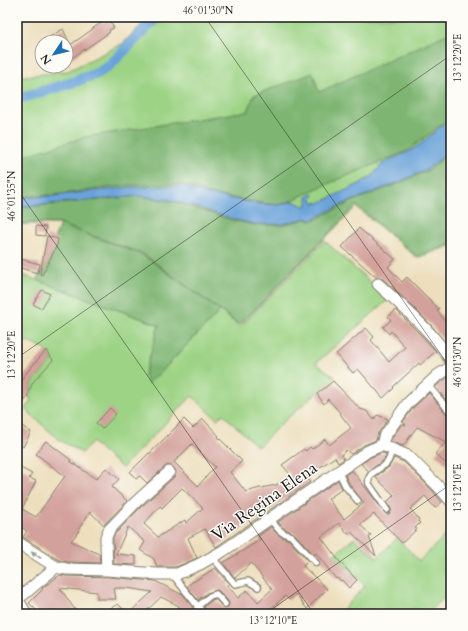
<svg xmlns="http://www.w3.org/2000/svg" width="468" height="631" viewBox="0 0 468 631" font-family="Cardo,serif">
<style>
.green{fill:#9dd385;stroke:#5c7850}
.forest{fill:#7eb572;stroke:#4d6847}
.water{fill:#6ba3d9;stroke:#44607a}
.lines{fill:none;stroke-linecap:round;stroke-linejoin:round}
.canal{stroke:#6ba3d9;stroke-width:11}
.building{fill:#d3a19b;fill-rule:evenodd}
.lane-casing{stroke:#847e6c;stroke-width:8}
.street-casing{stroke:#847e6c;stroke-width:13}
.lane{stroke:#fff;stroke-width:5.5}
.street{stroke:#fff;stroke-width:11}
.oneway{fill:#999}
.ticks{fill:none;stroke:#1c1c1c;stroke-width:1;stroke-opacity:0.45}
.labels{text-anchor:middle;stroke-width:3;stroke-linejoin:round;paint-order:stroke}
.street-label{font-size:17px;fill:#1c1c1c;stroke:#fdfcf7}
.neatline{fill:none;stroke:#1c1c1c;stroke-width:1.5}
.ticks-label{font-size:10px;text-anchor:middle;fill:#1c1c1c}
</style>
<rect width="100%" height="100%" fill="#fdfcf7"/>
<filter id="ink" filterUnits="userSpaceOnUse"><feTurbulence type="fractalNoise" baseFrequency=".025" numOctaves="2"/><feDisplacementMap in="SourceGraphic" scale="8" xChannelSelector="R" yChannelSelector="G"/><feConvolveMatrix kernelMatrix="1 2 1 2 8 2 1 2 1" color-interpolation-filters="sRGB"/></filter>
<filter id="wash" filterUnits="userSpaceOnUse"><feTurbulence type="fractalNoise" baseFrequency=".012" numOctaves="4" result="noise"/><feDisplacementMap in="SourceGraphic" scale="16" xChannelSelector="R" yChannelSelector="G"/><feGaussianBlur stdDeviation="0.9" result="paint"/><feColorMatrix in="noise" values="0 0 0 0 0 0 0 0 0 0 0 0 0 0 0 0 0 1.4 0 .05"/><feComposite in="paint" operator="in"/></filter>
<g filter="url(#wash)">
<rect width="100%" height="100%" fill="#eddfbd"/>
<path class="green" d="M149 17H451V246L417 258 356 207 240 325 223 313 240 327 325 241 389 299 316 363 335 377 284 421 258 447 223 414 217 419 192 396 122 468 92 442 82 453 58 439 25 409 31 400 29 397 33 382 53 360 45 349 17 338V273L159 325 144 376 149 384 220 311 143 254 60 224H29L17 225V155H22L17 131V77L68 71 122 44Z
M451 530V591L427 614H393L391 612 389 614H339L365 586 334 555 354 538 377 558 397 538 419 561Z"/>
<path class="forest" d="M451 32V117L407 151 311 191 293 200 279 205 260 203 206 193 183 184 128 185 53 195 17 197V157L23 156 85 137 248 111 254 95 313 73 319 92Z
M451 151V244L417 256 356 205 240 325 143 254 60 224 29 223 17 224V208L139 196 170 201 204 211 231 220 254 225H282L306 219 312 221 355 200 400 183 429 170Z
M60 224 143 255 220 311 149 384 144 376 159 325 37 280Z"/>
<path class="water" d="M451 118V150L428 169 417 174 399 182 339 206 311 220 306 218 282 224H254L233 219 193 206 170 200 140 196 17 207V198L53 196 129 187 183 186 205 194 260 204 280 205 293 201 304 206 307 205V197L312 193 314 194 312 199 313 202 319 203 357 185 371 177 383 163 408 152 419 145Z"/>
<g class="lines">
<path class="canal" d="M17 99 71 83 98 73 111 64 157 17"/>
</g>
<g id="blocks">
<path class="building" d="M109 20 114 28 109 30 110 32 66 62V48L93 29V28L103 22H104Z
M63 29 69 42H54L51 36Z
M36 226 46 227 45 236 36 235Z
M359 228 395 259 388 267 402 282 407 277 439 309 437 310 451 329V349L431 325 412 306 383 279 380 277H376L342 247Z
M47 236 58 239 57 245 42 275 40 274Z
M17 258 40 264 38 273 17 267Z
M42 290 50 294 41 309 33 304Z
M396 310 421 335 436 351 420 365 419 363 393 387 394 388 383 398 358 369 353 373 336 354 366 328 374 337 371 340 389 362 405 347 391 331 389 334 383 327 391 320 388 317Z
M46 350 53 360 33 382 27 396H28L17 412V388L23 377Z
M451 375V406L435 387 441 382Z
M333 381 360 409 367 411 374 420 377 415 388 419 378 433 376 440 364 445 351 454 346 450 341 455 344 459 338 463 335 457 307 476 310 482 216 547 205 529 188 538 197 558 176 567H157L154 559 140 550 145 542 128 527 116 554 136 556V565L114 564 113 538 115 534 141 507 174 477 176 474V471L174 468 171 466 167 465 147 483 140 476 136 479 130 472 149 453V454L184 419 193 428 203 419 219 436 218 437 242 461 230 472 246 492 260 488H261L276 485 291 475 282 465 304 449 306 451 310 447 312 449 325 439 329 445 351 428 341 415V414L328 399 324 404 317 394ZM192 444 215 467 198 486 174 462ZM182 488 203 508 186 523 185 520 158 537 144 524 160 506 162 508Z
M429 393 448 416 451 417V468L435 454 446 442 417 427 403 446 390 441 402 424 406 425 403 422 413 408Z
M110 408 116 414 102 429 96 423Z
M17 423 31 432 23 447 17 443Z
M46 441 71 460 70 461 96 479 106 468 119 479 112 487 127 501 104 525 90 512 78 530 79 531 71 541 99 554 100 563 67 562 59 560 23 537 27 531 17 524V491L21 484 17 482V466L32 474 29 478 36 481 22 509 36 517 65 476 36 454Z
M382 453 386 454 384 460 369 471 361 464 371 457Z
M394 458 404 462 432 490 442 502 435 508 425 496 410 509 419 519 418 521 420 523 415 528 417 529 402 543 374 514 360 525 371 535 369 537 376 556 351 532 348 534 339 523 321 537 339 561 357 580 349 588 342 580 341 581 337 578 336 579 316 553 314 555 294 533 285 529 278 522 338 480 342 489 328 499 344 519 364 503 350 485 345 475 352 470 369 492 384 512 386 514H389L391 512V509L387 502 394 495 375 477 389 467Z
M271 527 275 532 280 536 289 540 308 561 303 566 327 589 307 609 296 594 289 600 285 596 265 614H209L204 607 212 600 215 599 224 608 228 607 229 604 228 601 219 591 217 590 207 593 198 600 187 587 193 581V582L215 568 229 584 227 585 238 598 247 590 258 602 272 589 251 563 235 578 223 563 260 540 258 536Z
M60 575 66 576 107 577 155 581 181 594 182 593 192 606 191 614H178L179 606 161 597 143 614H128L152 592 127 588H114L116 599H97V592L60 588 78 614H40L29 603 43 589 42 588Z
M118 604 128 614H100Z"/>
</g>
</g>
<g filter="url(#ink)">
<use href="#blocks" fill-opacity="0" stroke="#847e6c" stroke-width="1"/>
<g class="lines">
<defs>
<path id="lane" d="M428 385 451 413
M338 471 346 487 358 501
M387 510 369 484C366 473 379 470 386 464 389 461 391 454 392 449
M270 519 278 529 283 533 291 536 316 563
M212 557 235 584 248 581 258 587
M172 574 204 614
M197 607 210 596 216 594 225 604"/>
<path id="street" d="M378 284C404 308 432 331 451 361
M382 445 408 456 437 485 451 501
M17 542 56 567 66 569 107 570 157 574H177L200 564 223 551 368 451 382 445 384 437 408 403 437 376 451 367
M107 570 106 544V537L109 530 136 502 169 472
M17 599 24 594 56 567
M17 603 21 605 26 614"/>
</defs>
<use href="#lane" class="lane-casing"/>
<use href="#street" class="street-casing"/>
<use href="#lane" class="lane"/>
<use href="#street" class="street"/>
</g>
<defs><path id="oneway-solid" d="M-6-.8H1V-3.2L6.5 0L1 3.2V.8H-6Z"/></defs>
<use class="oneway" href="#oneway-solid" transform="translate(36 555) rotate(-147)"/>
</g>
<path class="ticks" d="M205 17 451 369M17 189 314 614M17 358 451 55M265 614 451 484"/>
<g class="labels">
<g class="street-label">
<text transform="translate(264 501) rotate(-35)" y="6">Via Regina Elena</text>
</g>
</g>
<rect width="468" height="631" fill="none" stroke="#fdfcf7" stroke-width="44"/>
<g transform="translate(54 54) rotate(235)"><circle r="19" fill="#fdfcf7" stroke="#a3a29f"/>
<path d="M0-3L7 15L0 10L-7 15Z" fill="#1f6fb2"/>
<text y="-6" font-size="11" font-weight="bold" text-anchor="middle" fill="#1c1c1c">N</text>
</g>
<rect x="22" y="22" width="424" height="587" class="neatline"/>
<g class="ticks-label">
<text x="208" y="14">46°01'30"N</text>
<text transform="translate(457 58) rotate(-90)" y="4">13°12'20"E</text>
<text transform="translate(11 196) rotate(-90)" y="4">46°01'35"N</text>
<text transform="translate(11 355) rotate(-90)" y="4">13°12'20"E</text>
<text transform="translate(457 362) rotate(-90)" y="4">46°01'30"N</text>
<text transform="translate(457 488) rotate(-90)" y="4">13°12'10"E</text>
<text x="273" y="624">13°12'10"E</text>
</g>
</svg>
